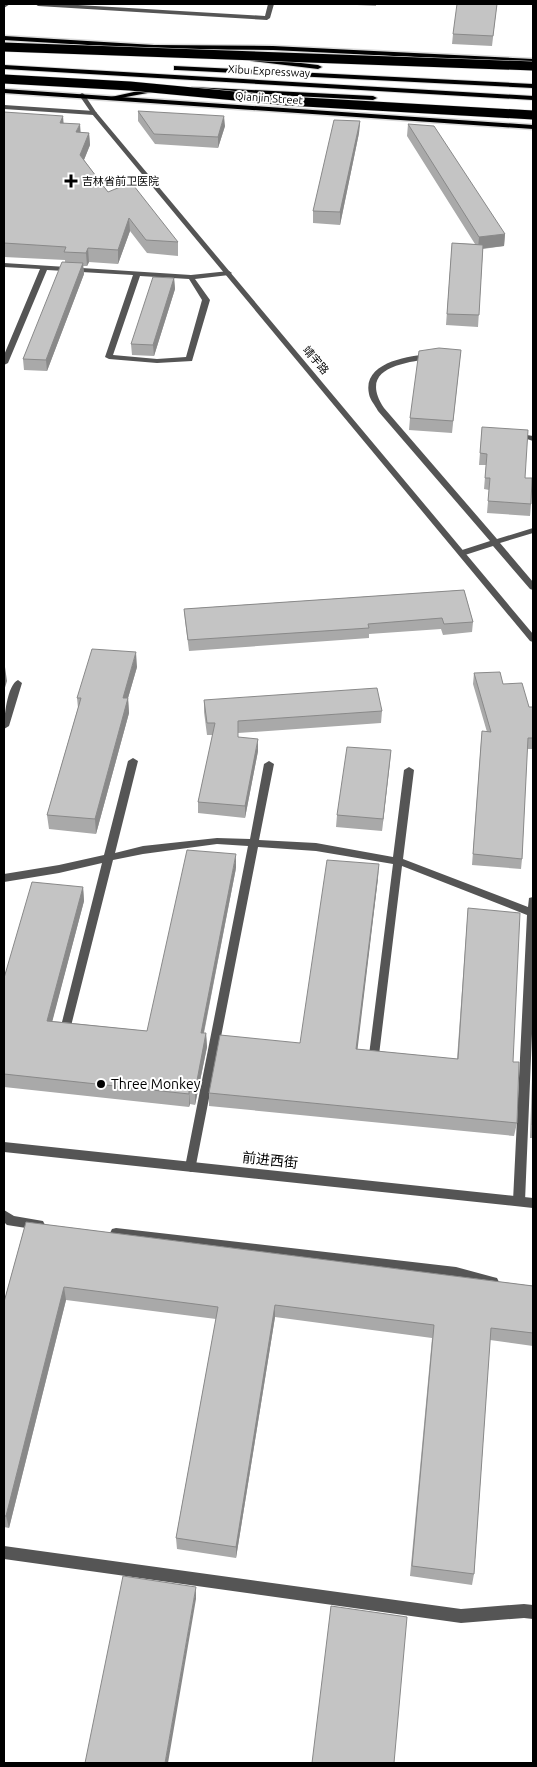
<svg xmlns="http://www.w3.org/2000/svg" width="537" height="1767" viewBox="0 0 537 1767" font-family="Ubuntu,'Noto Sans SC',sans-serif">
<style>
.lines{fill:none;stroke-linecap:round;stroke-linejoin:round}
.primary-casing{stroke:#dbdbdb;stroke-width:3}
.trunk-casing{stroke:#dbdbdb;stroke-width:2}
.service{fill:#555;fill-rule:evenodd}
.minor{fill:#555;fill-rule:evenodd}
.tertiary{fill:#555;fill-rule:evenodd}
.primary{fill:#000;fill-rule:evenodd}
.trunk{fill:#000;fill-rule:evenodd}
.trunk-bridge-casing{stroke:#dbdbdb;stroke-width:10;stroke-linecap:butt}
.trunk-bridge{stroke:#000;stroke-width:9}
.wall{fill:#a9a9a9}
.shaded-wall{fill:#898989}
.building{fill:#c4c4c4;stroke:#898989}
.poi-dot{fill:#000;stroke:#fff;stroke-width:2}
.labels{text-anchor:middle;stroke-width:4;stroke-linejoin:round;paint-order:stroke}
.far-street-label{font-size:11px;fill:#000;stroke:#fff}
.far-poi-label{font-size:11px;fill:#000;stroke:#fff;text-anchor:start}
.poi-label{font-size:14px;fill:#000;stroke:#fff;text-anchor:start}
.street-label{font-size:14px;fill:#000;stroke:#fff}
</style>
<rect width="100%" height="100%" fill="#fff"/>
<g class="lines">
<defs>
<path id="primary" d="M4 36 154 45 273 46 533 59V63L273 50 154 49 4 40Z
M4 89 533 125V129L4 93Z"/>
<path id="trunk" d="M151 45 184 49 188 51 184 53 154 49 150 47Z
M249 57 318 65 322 67 318 69 252 61 248 59Z
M4 65 533 96V100L4 69Z
M174 66 533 84V88L177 70H174Z
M161 86H164V90L115 99 111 97Z
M192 87 373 96 377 98 373 100 195 91H192Z"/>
</defs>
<use href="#primary" class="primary-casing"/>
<use href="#trunk" class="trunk-casing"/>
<path class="service" d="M4 4H10L4 8Z
M35 4H61L265 16 268 4H274L270 18 267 20 38 6Z
M4 105 94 111 97 113 94 115 4 109Z
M4 263 191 275 229 271 232 273 229 275 195 279 210 300 192 361 157 363 109 359 105 357 133 275 47 270 8 363 4 365V355L40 269 4 267ZM140 276 189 279 202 300 186 357 157 359 113 355Z
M430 354H433V358C405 363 357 367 384 408L497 539 533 528V533L500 543 533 582V590L530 589 493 546 465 555H459V551L490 541 378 411C375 405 370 400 369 394 362 362 409 356 430 354Z
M527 435 533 436V441L527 439Z
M18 680 22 683 9 726 4 729C4 718 7 685 18 680Z
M133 758 138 761 115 853 143 846 217 838 250 839 264 764 269 761 274 764 259 840 316 843 393 857 404 770 409 767 414 770 403 859 528 907 529 898 533 897V1010L525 1201 523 1204 519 1206 515 1204 513 1201 527 915 402 866 379 1055 378 1058 374 1059 370 1058 369 1055 393 864 316 851 258 847 195 1170 191 1172 187 1170 185 1167 248 846 217 844 143 854 113 860 71 1026 70 1029H62L61 1026 102 863 59 873 4 882V874L59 865 104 855 128 761Z
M4 1210 14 1216 43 1221 45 1225 43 1229 39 1230 7 1225 4 1222Z
M116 1228 456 1267 493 1277 497 1278 499 1282 497 1286 493 1287 456 1277 116 1238 112 1237 110 1233 112 1229Z
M4 1546 461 1609 524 1604 533 1605V1619L524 1618 461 1623 4 1559Z"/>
<path class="minor" d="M82 93 84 94 96 112 533 634V642L530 641 92 114 79 95Z"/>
<path class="tertiary" d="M4 1142 533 1198V1208L4 1152Z"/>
<use href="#primary" class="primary"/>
<use href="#trunk" class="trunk"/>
<defs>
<path id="trunk-bridge" d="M4 47 533 66
M4 79 130 86 287 101 533 115"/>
</defs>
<use href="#trunk-bridge" class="trunk-bridge-casing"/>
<use href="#trunk-bridge" class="trunk-bridge"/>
</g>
<path class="wall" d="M338 4H376V6Z
M497 4 492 46 452 44 453 34Z
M138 111 225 126 218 148 155 144 138 121Z
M4 112 64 123 80 132 89 133 90 145 84 160 108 192 178 242V256L147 253 130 231 118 264 89 262 87 266H83L84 274 47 371 24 370 23 359 65 262V260L4 257Z
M360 121 359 133 340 225 313 223V211Z
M408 124 505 234 504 246 483 249 478 327 446 325 452 243 475 244 407 136Z
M174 278 175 289 154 356 132 355 131 344Z
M461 350 452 433 409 430 410 418Z
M482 427 525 478 531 504 530 516 487 513 489 490 484 489 486 465H479Z
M464 590 473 622 472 632 443 635 441 629 369 634V638L189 651 185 620 184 609Z
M137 667 128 698 129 713 96 834 49 829 47 815 78 708 77 698Z
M474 673 503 684 529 707H533V749H527L522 859 521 869 472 865 481 742 482 731 487 732 473 684Z
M204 700 382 711 381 723 238 733V737L258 751 245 818 198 813V802L213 735H207L204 712Z
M391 750 382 831 336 827 337 815Z
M236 868 204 1033H206L207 1047 195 1105 190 1104 189 1107 4 1087V978L83 887 84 901 52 1021 147 1031Z
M378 878 357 1049 457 1059 468 908 513 1062 517 1123 514 1136 209 1106V1093L300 1043Z
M533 1070V1138H530L532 1077Z
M26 1222 533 1286V1346L490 1340 474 1574 472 1585 410 1576 432 1338 275 1317 236 1558 177 1549 176 1538 216 1319 66 1300 9 1528 4 1527V1302Z"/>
<path class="shaded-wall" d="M63 116 64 128 60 123Z
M224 116 225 126 218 148V137Z
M360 121 359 133 340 225V212Z
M80 124 81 137 76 132Z
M89 133 90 145 81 167 80 155Z
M129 218 130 231 118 264V250Z
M505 234 504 246 478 249 479 237Z
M88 248 89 262 87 266 86 253Z
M83 263 84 274 47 371 46 360Z
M174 278 175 289 154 356 153 345Z
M136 652 137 667 124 712 123 698Z
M5 667 7 681 4 691V671Z
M128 698 129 713 96 834 95 819Z
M258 739V751L245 818V806Z
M391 750 390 762 382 831 383 819Z
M236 854V868L201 1046V1033Z
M379 864 378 878 356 1062V1049Z
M83 887 84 901 49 1034 47 1021Z
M206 1033 207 1047 195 1105V1091Z
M189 1091 190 1104 189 1107Z
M64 1287 66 1300 9 1528 6 1516Z
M275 1305V1317L236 1558V1547Z
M196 1587V1599L168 1763H165Z"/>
<path class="building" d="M457 4H497L493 36 453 34Z
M138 111 224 116 218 137 154 134Z
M4 112 63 116 60 123 80 124 76 132 89 133 80 155 108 192 125 185 134 186 178 242 146 240 129 218 118 250 88 248 86 253 64 252 66 247 4 243Z
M334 120 360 121 340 212 313 211Z
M408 124 434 126 505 234 479 237Z
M452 243 483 245 479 315 447 314Z
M62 262 83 263 46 360 23 359Z
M153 277 174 278 153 345 131 344Z
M439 348 461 350 453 421 410 418 419 351Z
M482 427 528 430 525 478H532L531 504 488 501 490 478H485L487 454 480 453Z
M464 590 473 622 444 624 442 618 368 624 369 628 188 640 184 609Z
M92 649 136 652 123 698H128L95 819 47 815 81 698H77Z
M500 672 503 684 522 683 529 707H533V738H528L522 859 473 854 482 731 491 732 474 673Z
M377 688 382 711 238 721V737L258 739 245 806 198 802 215 723H207L204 700Z
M347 747 391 750 383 819 337 815Z
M187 850 236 854 201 1033H206L195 1091H189V1094L4 1074V978L32 882 83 887 47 1021 147 1031Z
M327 860 379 864 356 1049 458 1059 468 908 520 913 513 1062H519L517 1123 209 1093 220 1035 300 1043Z
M533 1090V1125H532Z
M26 1222 533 1286V1333L491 1328 474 1574 412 1566 434 1325 275 1305 236 1547 176 1538 218 1307 64 1287 6 1516H4V1302Z
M123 1576 196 1587 165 1763H85Z
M331 1606 407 1617 394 1763H312Z"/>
<g class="poi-dot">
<path d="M68.5 173.5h5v5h5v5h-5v5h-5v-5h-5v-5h5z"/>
<circle cx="101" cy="1084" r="5"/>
</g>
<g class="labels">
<g class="far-street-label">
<text transform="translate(269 71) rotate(3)" y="4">Xibu Expressway</text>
<text transform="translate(269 98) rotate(4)" y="4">Qianjin Street</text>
<text transform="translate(316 360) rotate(50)" y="4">靖宇路</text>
</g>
<g class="far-poi-label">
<text x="82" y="185">吉林省前卫医院</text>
</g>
<g class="poi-label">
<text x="111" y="1089">Three Monkey</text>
</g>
<g class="street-label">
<text transform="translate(270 1160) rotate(6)" y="5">前进西街</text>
</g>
</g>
<rect width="537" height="1767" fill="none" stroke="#000000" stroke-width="10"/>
</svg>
